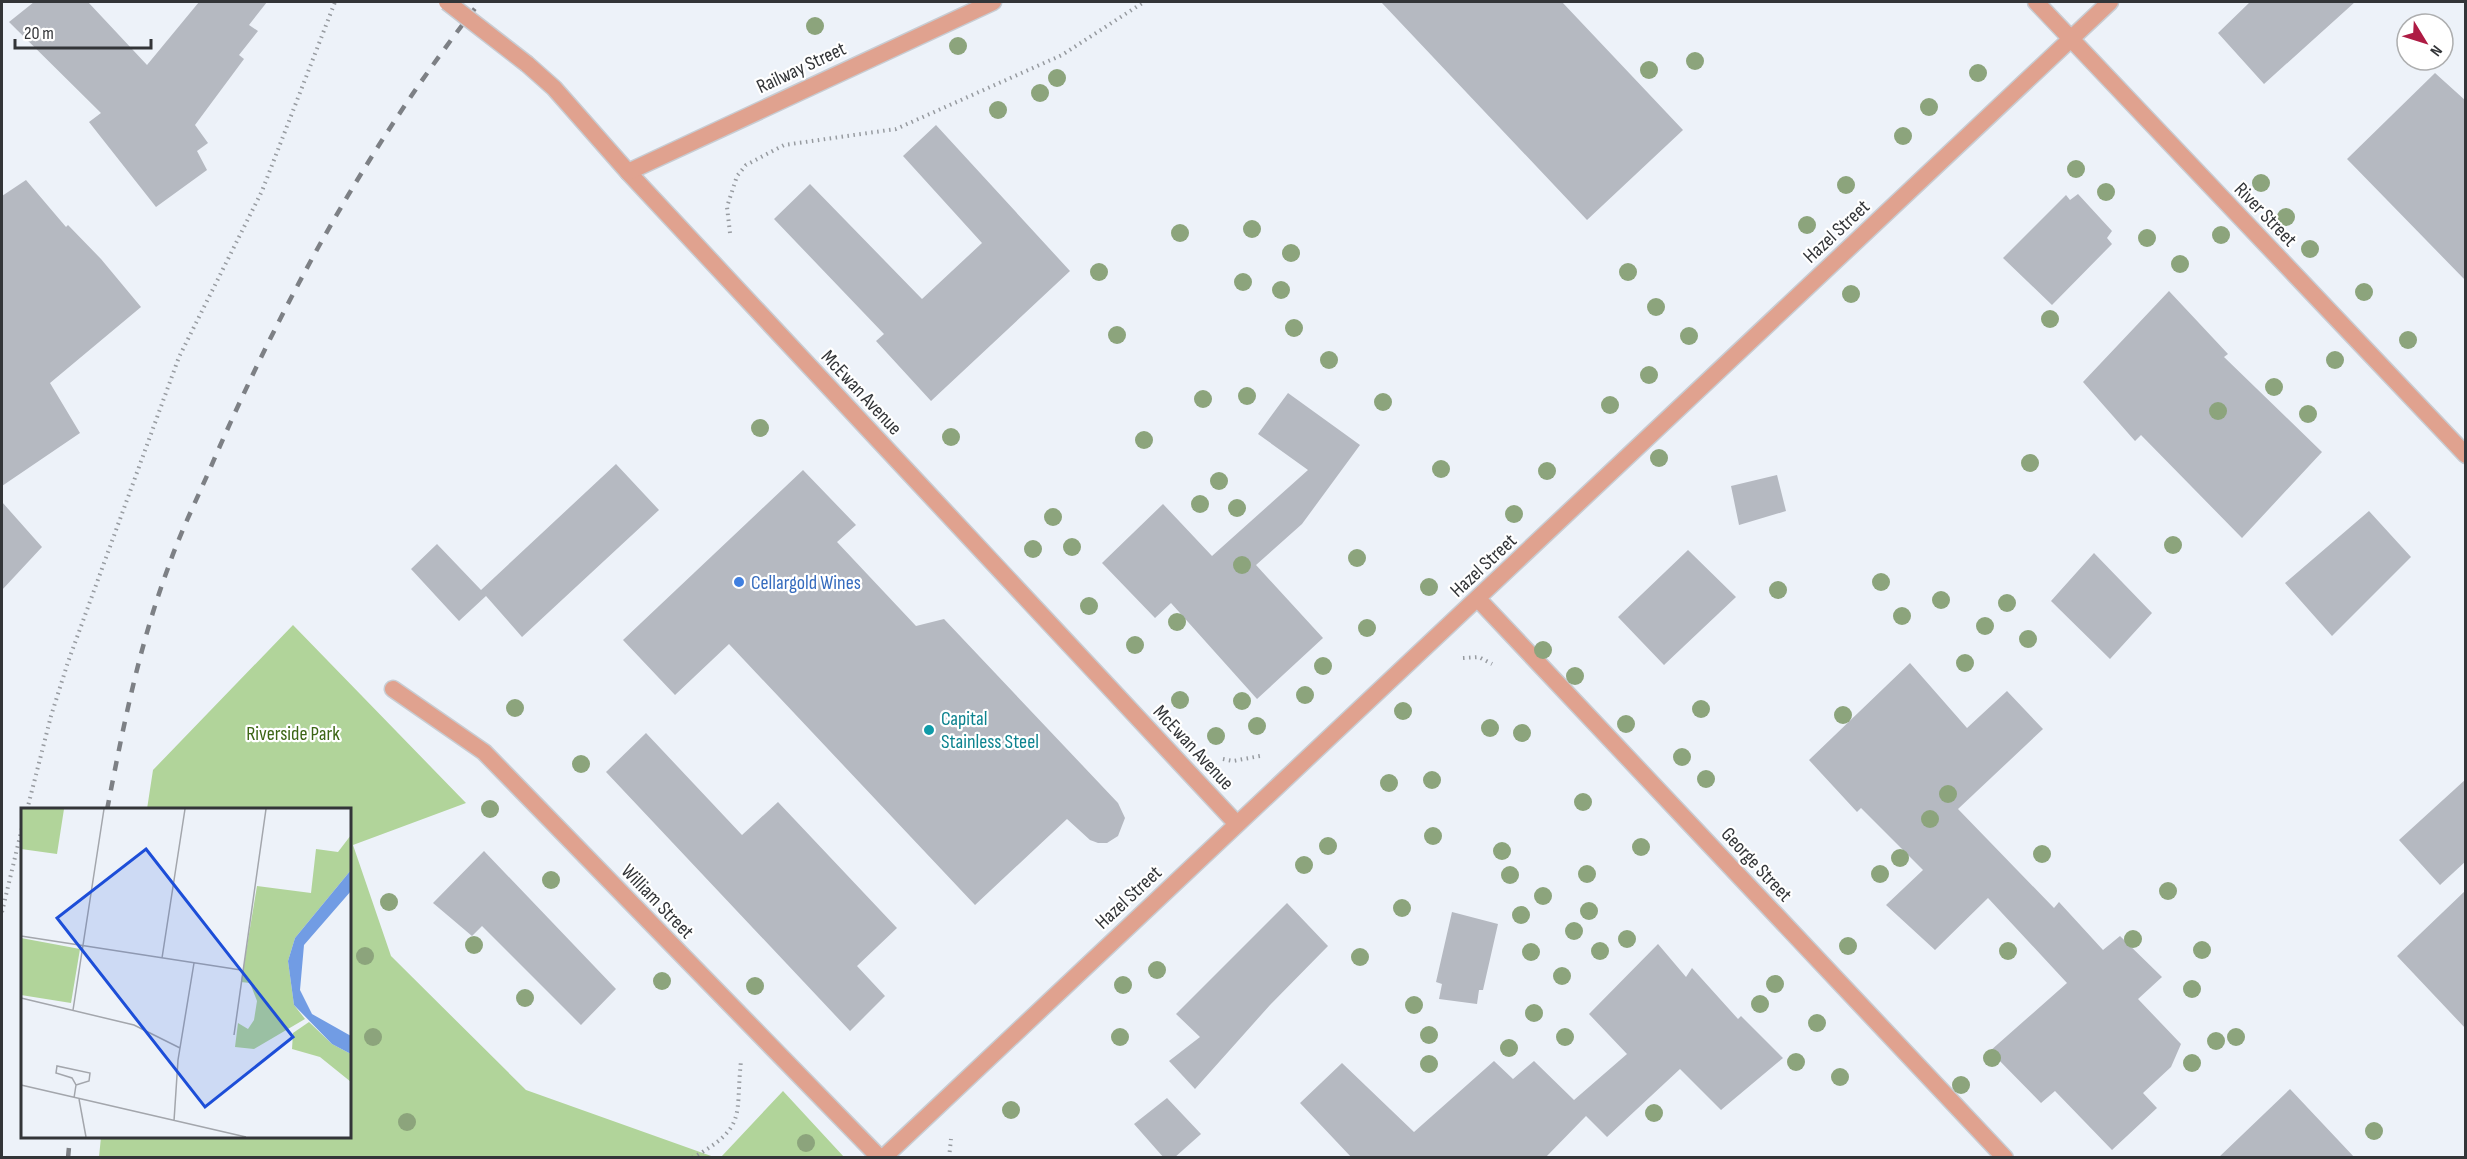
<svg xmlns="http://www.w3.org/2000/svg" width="2467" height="1159" viewBox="0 0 2467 1159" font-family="'Sofia Sans Condensed',sans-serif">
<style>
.green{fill:#b1d49a}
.building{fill:#b5b9c1}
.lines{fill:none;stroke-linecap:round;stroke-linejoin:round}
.minor-casing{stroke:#c8ccd2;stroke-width:19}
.tertiary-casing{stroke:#c8ccd2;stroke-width:19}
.path{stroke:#979ba0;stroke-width:4;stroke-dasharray:1.5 4.5;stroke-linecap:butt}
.minor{stroke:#e0a28f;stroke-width:16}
.tertiary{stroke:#e0a28f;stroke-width:16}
.rail{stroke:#7d8085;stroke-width:4.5;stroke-dasharray:10 10;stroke-linecap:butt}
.tertiary-bridge-casing{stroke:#c8ccd2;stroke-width:19;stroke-linecap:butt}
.tertiary-bridge{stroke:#e0a28f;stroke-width:16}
.tree{fill:#8ca47c}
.shop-dot{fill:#3f7fe0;stroke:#fff;stroke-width:2}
.culture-dot{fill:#0f9aa8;stroke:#fff;stroke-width:2}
.labels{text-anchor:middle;stroke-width:4.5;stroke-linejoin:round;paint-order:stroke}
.street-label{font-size:20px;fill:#333538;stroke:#fff}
.shop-label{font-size:20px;fill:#366cbe;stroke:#fff;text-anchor:start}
.culture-label{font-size:20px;fill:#0d838f;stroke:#fff;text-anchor:start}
.park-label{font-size:20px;fill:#3c6515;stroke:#fff}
.inset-road{fill:none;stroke:#a3a6ac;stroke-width:1.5}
.view{fill:#1d4ed8;fill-opacity:0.15;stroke:#1d4ed8;stroke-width:3}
.inset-edge{fill:none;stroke:#333538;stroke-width:3}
</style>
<rect width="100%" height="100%" fill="#edf2f9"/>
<path class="green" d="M293 625 466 803 353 845 391 956 526 1090 714 1157H99L101 1137 350 1136V810L147 809 153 770Z
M783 1091 844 1157H721Z"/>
<path class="building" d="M34 2H88L147 65 199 2H267L249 25 258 31 239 55 244 59 195 125 208 143 197 151 207 170 156 207 89 122 101 113 9 22Z
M1381 2H1562L1683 130 1587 220Z
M2250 2H2355L2264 84 2218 33Z
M2435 73 2466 101V281L2347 159Z
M936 125 1070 271 931 401 876 341 884 334 774 219 810 184 922 299 982 243 903 156Z
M26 180 66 227 68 225 101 259 141 307 50 383 80 433 2 486V196Z
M2078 194 2112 231 2107 238 2112 244 2052 305 2003 258 2066 195 2070 200Z
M2169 291 2228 354 2224 357 2322 452 2242 538 2141 435 2135 441 2083 382Z
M1288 393 1360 445 1302 524 1256 565 1323 638 1257 699 1171 603 1155 618 1102 563 1163 504 1212 556 1308 470 1258 434Z
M616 464 659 510 522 637 486 596 459 621 411 569 437 544 481 590Z
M803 470 856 525 837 542 916 626 944 619 1118 803 1125 818 1118 836 1107 843H1098L1090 840 1067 819 975 905 729 644 675 695 623 640Z
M1777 475 1786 511 1739 525 1731 486Z
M2 502 42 547 2 590Z
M2369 511 2411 557 2332 636 2285 583Z
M1688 550 1736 597 1664 665 1618 617Z
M2094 553 2152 613 2110 659 2051 601Z
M1910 663 1967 728 2007 691 2043 729 1958 809 2054 908 2059 902 2103 950 2120 936 2162 977 2138 999 2181 1044 2171 1067 2143 1093 2157 1108 2112 1150 2055 1091 2041 1103 1990 1051 2067 983 1988 898 1935 950 1886 905 1923 870 1861 808 1857 812 1809 760Z
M646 733 742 835 778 802 897 928 857 966 885 996 850 1031 606 772Z
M2466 779V861L2440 885 2399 840Z
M484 851 616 989 581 1025 482 926 472 936 433 903Z
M2466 890V1029L2397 956Z
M1287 903 1328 946 1270 1005 1195 1089 1169 1061 1200 1037 1176 1014Z
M1452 912 1498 924 1483 990H1479L1477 1004 1439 999 1442 984 1436 982Z
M1658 944 1686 977 1692 968 1738 1019 1741 1016 1783 1058 1721 1110 1680 1069 1607 1137 1586 1116 1545 1158H1352L1300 1103 1342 1063 1414 1132 1494 1061 1513 1079 1534 1061 1574 1100 1627 1054 1589 1014Z
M2290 1089 2355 1158H2218Z
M1167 1098 1201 1134 1174 1158H1164L1134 1124Z"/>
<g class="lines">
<defs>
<path id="minor" d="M2036 2 2466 455
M628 172 1236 823
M1478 599 2005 1158
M393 689 484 752 880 1158
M883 1158 2110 2"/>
<path id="tertiary" d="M527 64 554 88 628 172 993 2"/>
</defs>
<use href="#minor" class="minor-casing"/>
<use href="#tertiary" class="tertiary-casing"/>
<path class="path" d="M730 233 727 207 737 176 746 165 784 145 896 129 1062 55 1144 2
M1463 658 1479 657 1492 664
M1223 759 1233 761 1260 756
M27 810 51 716 68 662 179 357 262 191 335 2
M2 912 22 828
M692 1158C748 1127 735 1116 741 1061
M949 1158 951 1139"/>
<use href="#minor" class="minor"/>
<use href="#tertiary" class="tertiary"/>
<path class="rail" d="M107 810C123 728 139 646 168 568 181 530 200 493 216 455 287 293 371 141 480 2
M68 1158 70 1136"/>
<defs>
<path id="tertiary-bridge" d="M447 2 527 64"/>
</defs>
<use href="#tertiary-bridge" class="tertiary-bridge-casing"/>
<use href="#tertiary-bridge" class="tertiary-bridge"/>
</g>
<g class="tree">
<circle cx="815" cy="26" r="9"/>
<circle cx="958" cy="46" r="9"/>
<circle cx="1695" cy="61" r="9"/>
<circle cx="1649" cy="70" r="9"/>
<circle cx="1978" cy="73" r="9"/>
<circle cx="1057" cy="78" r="9"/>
<circle cx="1040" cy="93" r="9"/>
<circle cx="1929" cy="107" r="9"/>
<circle cx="998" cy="110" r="9"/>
<circle cx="1903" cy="136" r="9"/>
<circle cx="2076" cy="169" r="9"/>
<circle cx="2261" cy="183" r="9"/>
<circle cx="1846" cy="185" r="9"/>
<circle cx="2106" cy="192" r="9"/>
<circle cx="2286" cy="217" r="9"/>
<circle cx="1807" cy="225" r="9"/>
<circle cx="1252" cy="229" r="9"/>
<circle cx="1180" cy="233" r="9"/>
<circle cx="2221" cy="235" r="9"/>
<circle cx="2147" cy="238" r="9"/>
<circle cx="2310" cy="249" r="9"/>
<circle cx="1291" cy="253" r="9"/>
<circle cx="2180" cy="264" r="9"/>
<circle cx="1099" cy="272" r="9"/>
<circle cx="1628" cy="272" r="9"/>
<circle cx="1243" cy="282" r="9"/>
<circle cx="1281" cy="290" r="9"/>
<circle cx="2364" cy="292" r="9"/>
<circle cx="1851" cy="294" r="9"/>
<circle cx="1656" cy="307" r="9"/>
<circle cx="2050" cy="319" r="9"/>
<circle cx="1294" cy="328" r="9"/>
<circle cx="1117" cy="335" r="9"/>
<circle cx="1689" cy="336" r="9"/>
<circle cx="2408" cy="340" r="9"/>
<circle cx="1329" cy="360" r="9"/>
<circle cx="2335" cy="360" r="9"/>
<circle cx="1649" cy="375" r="9"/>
<circle cx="2274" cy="387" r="9"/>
<circle cx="1247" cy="396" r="9"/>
<circle cx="1203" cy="399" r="9"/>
<circle cx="1383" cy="402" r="9"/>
<circle cx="1610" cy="405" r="9"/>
<circle cx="2218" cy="411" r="9"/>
<circle cx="2308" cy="414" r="9"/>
<circle cx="760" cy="428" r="9"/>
<circle cx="951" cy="437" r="9"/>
<circle cx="1144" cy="440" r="9"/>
<circle cx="1659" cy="458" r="9"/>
<circle cx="2030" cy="463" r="9"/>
<circle cx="1441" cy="469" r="9"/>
<circle cx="1547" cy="471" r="9"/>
<circle cx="1219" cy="481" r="9"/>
<circle cx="1200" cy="504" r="9"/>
<circle cx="1237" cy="508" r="9"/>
<circle cx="1514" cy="514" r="9"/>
<circle cx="1053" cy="517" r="9"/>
<circle cx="2173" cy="545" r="9"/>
<circle cx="1072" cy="547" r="9"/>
<circle cx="1033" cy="549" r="9"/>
<circle cx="1357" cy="558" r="9"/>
<circle cx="1242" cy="565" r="9"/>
<circle cx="1881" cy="582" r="9"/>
<circle cx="1429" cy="587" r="9"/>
<circle cx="1778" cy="590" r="9"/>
<circle cx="1941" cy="600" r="9"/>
<circle cx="2007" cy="603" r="9"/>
<circle cx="1089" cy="606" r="9"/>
<circle cx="1902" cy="616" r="9"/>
<circle cx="1177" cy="622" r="9"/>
<circle cx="1985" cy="626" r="9"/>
<circle cx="1367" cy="628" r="9"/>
<circle cx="2028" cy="639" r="9"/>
<circle cx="1135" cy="645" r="9"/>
<circle cx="1543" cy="650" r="9"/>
<circle cx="1965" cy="663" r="9"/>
<circle cx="1323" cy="666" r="9"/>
<circle cx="1575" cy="676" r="9"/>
<circle cx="1305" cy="695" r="9"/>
<circle cx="1180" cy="700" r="9"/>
<circle cx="1242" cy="701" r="9"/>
<circle cx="515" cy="708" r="9"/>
<circle cx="1701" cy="709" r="9"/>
<circle cx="1403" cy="711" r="9"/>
<circle cx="1843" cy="715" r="9"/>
<circle cx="1626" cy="724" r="9"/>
<circle cx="1257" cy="726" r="9"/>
<circle cx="1490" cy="728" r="9"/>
<circle cx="1522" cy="733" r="9"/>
<circle cx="1216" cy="736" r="9"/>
<circle cx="1682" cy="757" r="9"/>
<circle cx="581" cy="764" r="9"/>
<circle cx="1706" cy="779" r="9"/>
<circle cx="1432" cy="780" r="9"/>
<circle cx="1389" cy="783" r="9"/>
<circle cx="1948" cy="794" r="9"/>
<circle cx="1583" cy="802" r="9"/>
<circle cx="490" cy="809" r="9"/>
<circle cx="1930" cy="819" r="9"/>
<circle cx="1433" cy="836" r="9"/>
<circle cx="1328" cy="846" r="9"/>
<circle cx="1641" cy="847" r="9"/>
<circle cx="1502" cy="851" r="9"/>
<circle cx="2042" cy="854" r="9"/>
<circle cx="1900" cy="858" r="9"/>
<circle cx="1304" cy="865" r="9"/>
<circle cx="1587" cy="874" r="9"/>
<circle cx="1880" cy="874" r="9"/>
<circle cx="1510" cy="875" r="9"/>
<circle cx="551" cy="880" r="9"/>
<circle cx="2168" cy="891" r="9"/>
<circle cx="1543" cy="896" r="9"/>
<circle cx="389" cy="902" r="9"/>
<circle cx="1402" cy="908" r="9"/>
<circle cx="1589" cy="911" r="9"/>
<circle cx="1521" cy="915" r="9"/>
<circle cx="1574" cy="931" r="9"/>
<circle cx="1627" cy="939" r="9"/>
<circle cx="2133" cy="939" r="9"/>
<circle cx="474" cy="945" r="9"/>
<circle cx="1848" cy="946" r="9"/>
<circle cx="2202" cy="950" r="9"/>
<circle cx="1600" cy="951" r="9"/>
<circle cx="2008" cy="951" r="9"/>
<circle cx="1531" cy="952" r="9"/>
<circle cx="365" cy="956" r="9"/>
<circle cx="1360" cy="957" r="9"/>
<circle cx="1157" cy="970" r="9"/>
<circle cx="1562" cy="976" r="9"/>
<circle cx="662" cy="981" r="9"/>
<circle cx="1775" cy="984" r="9"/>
<circle cx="1123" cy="985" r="9"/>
<circle cx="755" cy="986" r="9"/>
<circle cx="2192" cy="989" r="9"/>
<circle cx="525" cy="998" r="9"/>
<circle cx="1760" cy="1004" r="9"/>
<circle cx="1414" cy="1005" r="9"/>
<circle cx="1534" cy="1013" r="9"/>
<circle cx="1817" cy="1023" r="9"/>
<circle cx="1429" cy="1035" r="9"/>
<circle cx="373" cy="1037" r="9"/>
<circle cx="1120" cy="1037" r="9"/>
<circle cx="1565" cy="1037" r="9"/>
<circle cx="2236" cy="1037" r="9"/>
<circle cx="2216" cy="1041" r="9"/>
<circle cx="1509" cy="1048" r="9"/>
<circle cx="1992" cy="1058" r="9"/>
<circle cx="1796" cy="1062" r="9"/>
<circle cx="2192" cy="1063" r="9"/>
<circle cx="1429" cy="1064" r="9"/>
<circle cx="1840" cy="1077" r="9"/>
<circle cx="1961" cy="1085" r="9"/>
<circle cx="1011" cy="1110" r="9"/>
<circle cx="1654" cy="1113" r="9"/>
<circle cx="407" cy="1122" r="9"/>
<circle cx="2374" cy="1131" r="9"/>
<circle cx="806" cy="1143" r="9"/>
</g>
<circle class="shop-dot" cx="739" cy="582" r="6"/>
<circle class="culture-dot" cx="929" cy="730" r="6"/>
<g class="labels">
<g class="street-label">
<text transform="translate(801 67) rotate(-25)" y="7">Railway Street</text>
<text transform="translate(2266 214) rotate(46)" y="7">River Street</text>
<text transform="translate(1836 231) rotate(-43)" y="7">Hazel Street</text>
<text transform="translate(862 392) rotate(47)" y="7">McEwan Avenue</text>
<text transform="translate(1483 565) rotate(-43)" y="7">Hazel Street</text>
<text transform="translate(1194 747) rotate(47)" y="7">McEwan Avenue</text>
<text transform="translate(1757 864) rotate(47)" y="7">George Street</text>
<text transform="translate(1128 897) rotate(-43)" y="7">Hazel Street</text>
<text transform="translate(658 901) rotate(46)" y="7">William Street</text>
</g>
<g class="shop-label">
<text x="751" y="589">Cellargold Wines</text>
</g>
<g class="culture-label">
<text x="941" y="725">Capital<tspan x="941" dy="23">Stainless Steel</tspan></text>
</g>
<g class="park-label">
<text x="293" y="740">Riverside Park</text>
</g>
</g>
<g transform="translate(21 808)">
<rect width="330" height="330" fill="#edf2f9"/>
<path d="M0 1H43L36 46 0 41ZM330 27V62L274 130 267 153 273 197 284 211 233 241 214 239 217 215 227 221 233 212 236 193 229 175 220 174 236 78 290 85 295 41 317 44ZM0 130 59 141 50 195 0 187ZM288 214 311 236 330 246V274L299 249 271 241 272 225Z" fill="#b1d49a"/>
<path d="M330 62V83L283 137 279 182 291 206 330 228V246L311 236 273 197 267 153 274 130Z" fill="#719ce4"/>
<path class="inset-road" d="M0 128 220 162M141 150 164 1M0 190 113 217 159 240M52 202 83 1M213 227 245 1M0 277 225 329M53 290 55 277 51 270 35 265 36 258 69 265 68 273 55 277M58 291 65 329M153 313 157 252 173 155"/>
<path class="view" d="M125 41 272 229 184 299 36 110Z"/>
<rect width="330" height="330" class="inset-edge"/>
</g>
<rect width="2467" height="1159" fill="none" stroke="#333538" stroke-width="6"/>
<g transform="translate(2425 42) rotate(128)"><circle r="28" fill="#ffffff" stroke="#adaeaf" stroke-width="1.5"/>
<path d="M0-4.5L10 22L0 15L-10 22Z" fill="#ae1b44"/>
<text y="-9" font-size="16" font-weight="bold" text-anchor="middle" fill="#333538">N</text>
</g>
<path d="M15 39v9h136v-9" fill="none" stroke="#333538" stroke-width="3"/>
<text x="24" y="39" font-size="18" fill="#333538" stroke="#ffffff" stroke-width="4.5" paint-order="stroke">20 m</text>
</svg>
